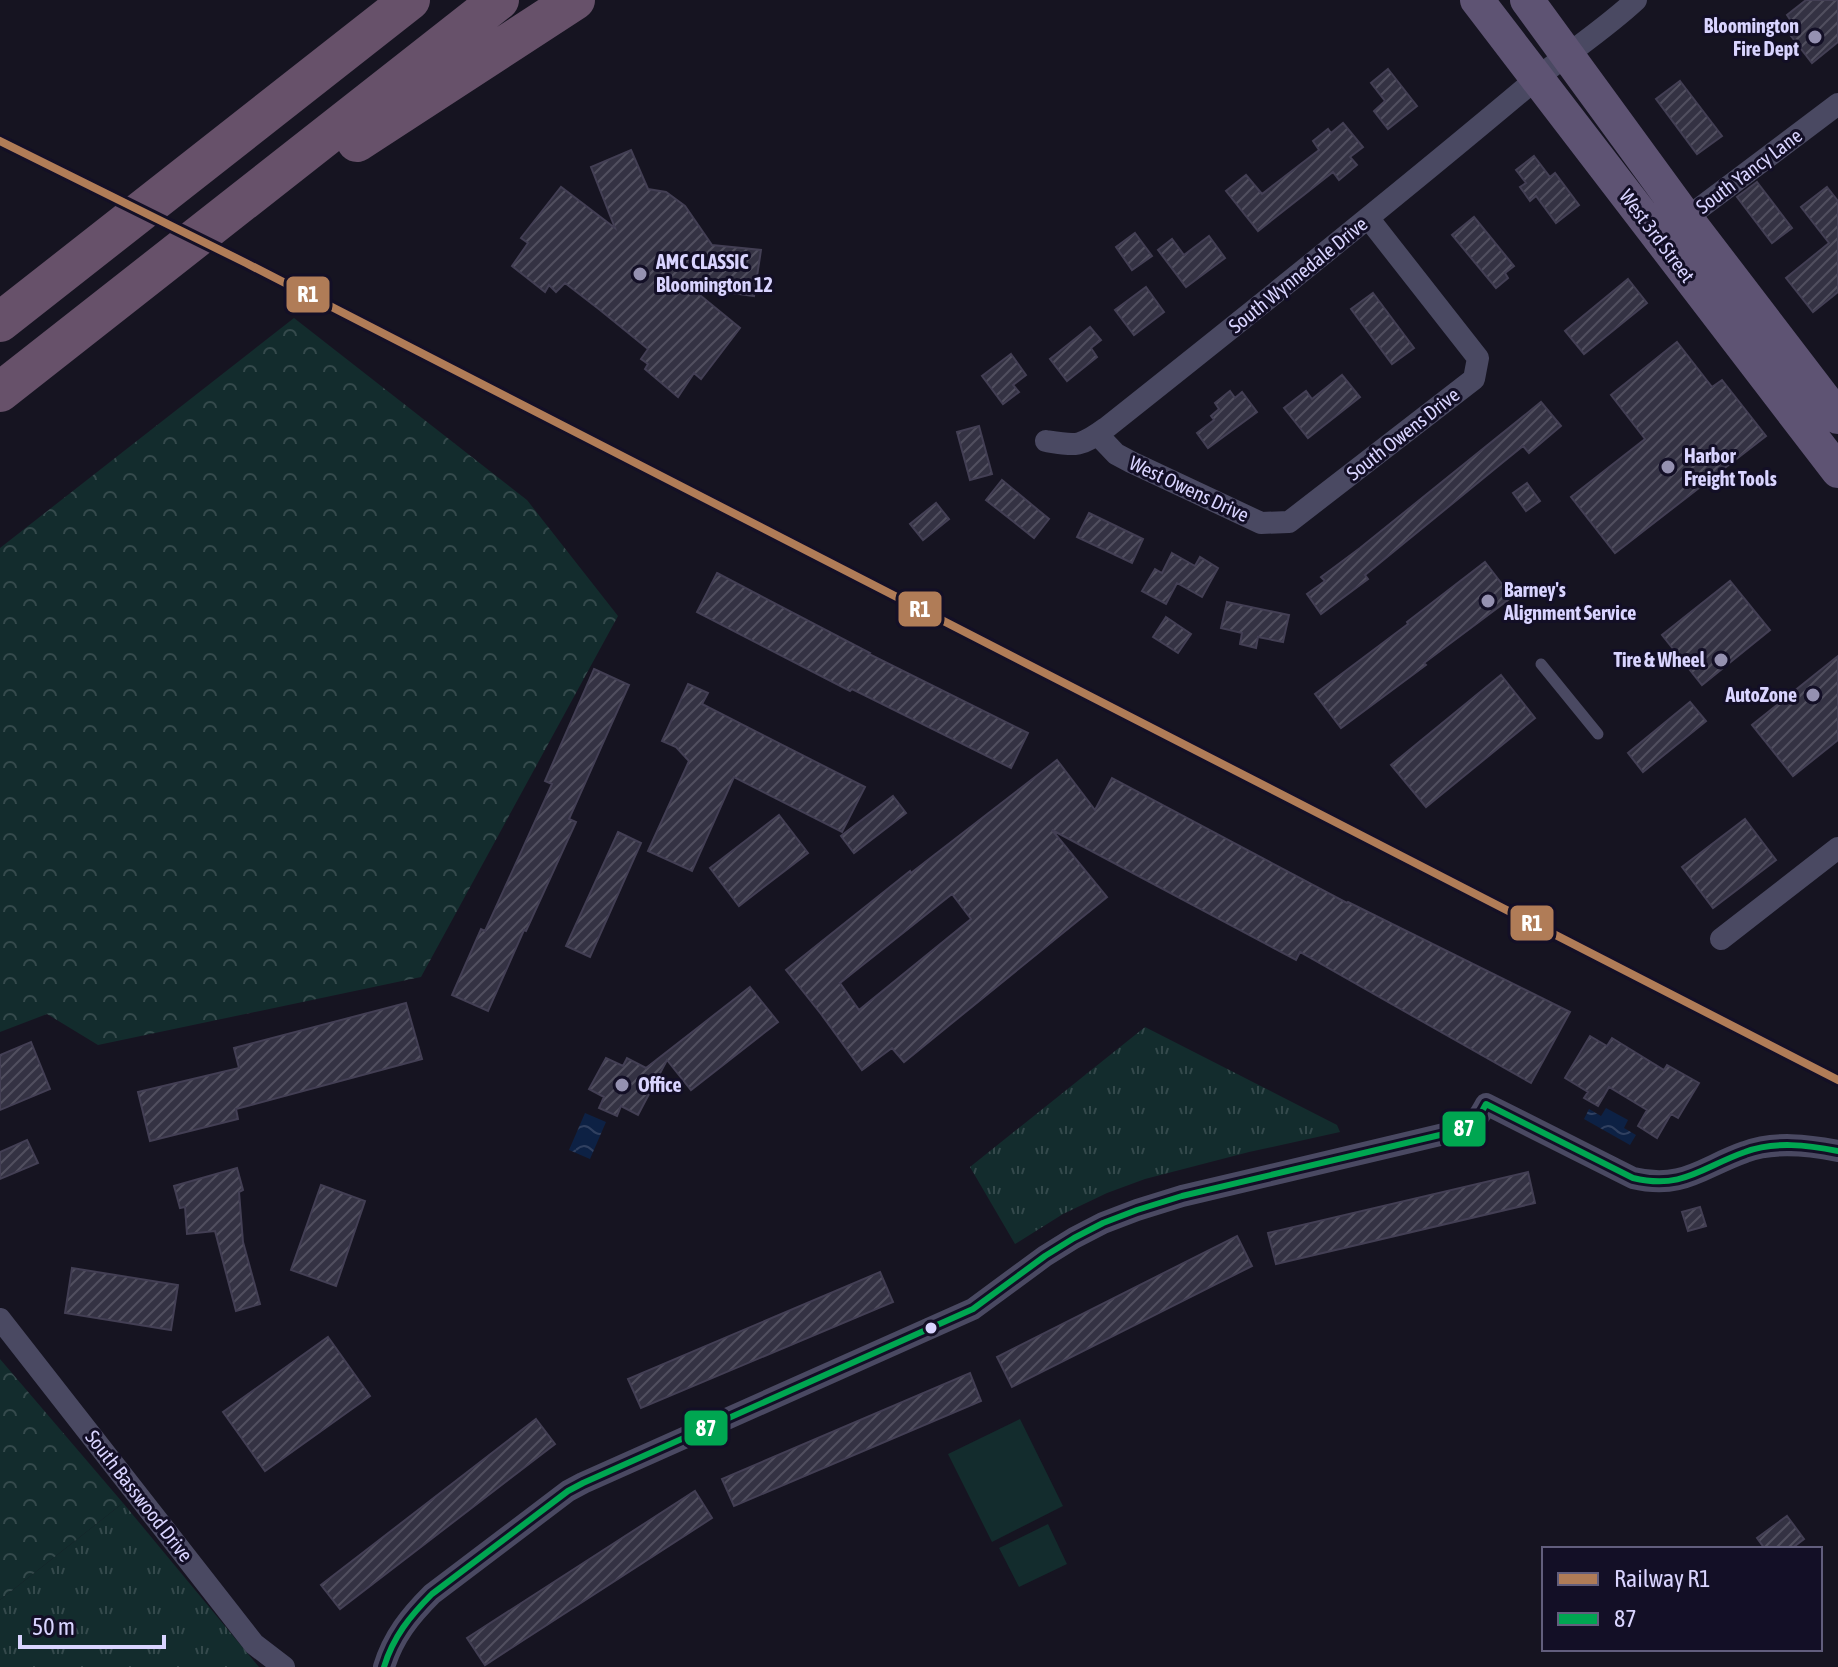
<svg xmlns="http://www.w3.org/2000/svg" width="1838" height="1667" viewBox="0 0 1838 1667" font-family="'Asap Condensed',sans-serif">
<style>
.grass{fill:url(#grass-tufts)}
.forest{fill:url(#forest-crowns)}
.garden{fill:#132c2d}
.water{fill:url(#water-waves)}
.building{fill:url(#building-hatch);stroke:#433f54;stroke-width:2;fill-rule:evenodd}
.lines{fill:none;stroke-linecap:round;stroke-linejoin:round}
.lane{stroke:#4a4962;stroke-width:11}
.street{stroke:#4a4962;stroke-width:22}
.primary{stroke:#5e5373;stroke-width:34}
.highway{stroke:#67516a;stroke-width:40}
.bus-1-casing{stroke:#130f26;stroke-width:12}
.bus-1{stroke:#00a651;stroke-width:6}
.rail-1-casing{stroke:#130f26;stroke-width:14}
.rail-1{stroke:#b07c57;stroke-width:8}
.poi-dot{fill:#9591b1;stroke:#130f26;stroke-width:3}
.bus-dot{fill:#d9d4ff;stroke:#130f26;stroke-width:3}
.labels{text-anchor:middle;stroke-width:6;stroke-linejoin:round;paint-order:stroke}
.poi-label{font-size:20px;font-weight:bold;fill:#d9d4ff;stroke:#130f26;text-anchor:start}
.street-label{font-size:20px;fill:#d9d4ff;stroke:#130f26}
.line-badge{stroke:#130f26;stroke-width:3}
.badge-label{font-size:22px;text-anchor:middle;font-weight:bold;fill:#fff}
</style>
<defs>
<pattern id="grass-tufts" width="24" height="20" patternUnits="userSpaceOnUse" patternTransform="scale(2)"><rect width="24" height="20" fill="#132c2d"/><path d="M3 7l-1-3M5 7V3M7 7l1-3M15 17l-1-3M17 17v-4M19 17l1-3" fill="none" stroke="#354a4c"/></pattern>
<pattern id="forest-crowns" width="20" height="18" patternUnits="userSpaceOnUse" patternTransform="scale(2)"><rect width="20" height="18" fill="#132c2d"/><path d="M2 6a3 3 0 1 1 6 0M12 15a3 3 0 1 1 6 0" fill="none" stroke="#354a4c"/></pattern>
<pattern id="water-waves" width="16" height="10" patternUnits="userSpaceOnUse" patternTransform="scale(2)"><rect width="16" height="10" fill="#0d2144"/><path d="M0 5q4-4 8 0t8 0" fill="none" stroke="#304060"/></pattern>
<pattern id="building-hatch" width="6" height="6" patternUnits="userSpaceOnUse" patternTransform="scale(2)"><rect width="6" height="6" fill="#343243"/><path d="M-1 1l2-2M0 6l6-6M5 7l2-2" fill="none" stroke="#514f5f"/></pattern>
</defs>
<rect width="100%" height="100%" fill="#161421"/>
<path class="grass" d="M1145 1027 1337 1125 1340 1132 1249 1152 1145 1179 1107 1193 1063 1214 1015 1244 970 1167Z
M123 1503 259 1667H0V1600Z"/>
<path class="forest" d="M294 318 527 500 618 616 421 977 98 1045 47 1014 0 1032V548Z
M0 1359 123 1503 0 1600Z"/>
<path class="garden" d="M1020 1419 1063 1506 992 1542 948 1454Z
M1048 1524 1067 1564 1019 1587 999 1548Z"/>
<path class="water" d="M1606 1108 1628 1120 1624 1128 1636 1135 1630 1145 1584 1119 1589 1109 1601 1116Z
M585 1113 606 1122 590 1159 569 1150Z"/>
<path class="building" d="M1806 0H1838V42L1812 63 1784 27 1791 21 1787 15Z
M1388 69 1417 106 1388 129 1374 111 1385 101 1371 83Z
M1680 81 1722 136 1697 154 1656 99Z
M1343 123 1363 147 1350 157 1357 165 1339 180 1333 172 1258 231 1226 191 1246 175 1262 194 1319 150 1313 141 1328 129 1331 133Z
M631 150 648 189 666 192 685 206 712 245 761 250 754 296 690 287 740 328 701 379 694 373 678 397 645 369 648 364 641 359 648 349 600 310 565 283 556 292 549 285 545 292 512 266 528 243 521 238 561 187 615 228 591 167Z
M1534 156 1550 177 1555 173 1579 205 1556 223 1536 196 1530 201 1520 187 1526 183 1516 170Z
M1757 182 1792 228 1772 243 1737 197Z
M1827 187 1838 201V292L1813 312 1786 278 1829 243 1801 207Z
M1474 217 1514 266 1505 273 1508 278 1496 288 1452 235Z
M1135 233 1152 256 1132 270 1116 247Z
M1209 236 1225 258 1186 287 1158 250 1172 239 1184 255Z
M1628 279 1647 303 1584 354 1565 331Z
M1146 287 1164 312 1134 335 1115 310Z
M1373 293 1414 348 1392 364 1351 309Z
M1090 327 1101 340 1091 348 1097 357 1067 381 1050 359Z
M1677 342 1712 387 1722 380 1766 436 1615 553 1571 497 1645 439 1611 395Z
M1011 354 1026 375 1013 385 1019 392 1003 404 982 376Z
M1342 375 1360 397 1308 438 1284 408 1306 391 1312 399Z
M1230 391 1235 398 1242 392 1257 412 1208 448 1197 433 1214 420 1211 416 1219 409 1215 403Z
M1541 402 1561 426 1529 453 1523 446 1502 463 1365 575 1368 579 1321 614 1307 594 1325 581 1321 577 1360 548Z
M979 426 992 474 970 480 957 432Z
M1002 480 1049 519 1034 538 986 500Z
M1527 483 1540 501 1526 511 1513 493Z
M936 503 949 519 923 540 910 524Z
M1089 513 1143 539 1132 563 1077 537Z
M1172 553 1195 566 1200 557 1218 568 1202 597 1177 583 1166 604 1142 591 1155 569 1162 573Z
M1485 562 1512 597 1424 663 1426 665 1341 728 1315 694 1408 624 1407 622Z
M717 573 870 653 869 654 1028 733 1011 768 852 689 850 691 697 612Z
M1730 581 1770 630 1702 685 1662 635Z
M1227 602 1289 615 1283 642 1258 637 1256 648 1240 644 1242 633 1221 628Z
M1166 617 1191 634 1178 653 1153 637Z
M1838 656V740L1793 776 1752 725Z
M594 669 629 685 569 819 576 822 526 931 524 930 488 1011 452 995 481 929 485 931 552 784 545 781Z
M1501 675 1535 718 1426 807 1391 765Z
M688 684 708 693 702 704 865 787 842 832 734 777 692 871 648 851 689 761 676 747 662 741Z
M1690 702 1706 721 1643 772 1628 753Z
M1057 760 1095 810 1112 778 1347 903 1348 902 1570 1012 1531 1083 1300 952 1296 960 1052 830 1107 897 904 1062 892 1048 862 1070 821 1014 786 970 910 871 911 873ZM952 894 971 919 859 1010 840 983Z
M893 796 906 813 854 853 841 836Z
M779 815 808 853 739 906 710 868Z
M1745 819 1776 860 1713 908 1682 867Z
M618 832 641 843 590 957 566 946Z
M750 987 778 1022 691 1090 667 1060 638 1115 621 1106 617 1116 599 1108 604 1097 589 1089 606 1058 623 1066 627 1058 646 1068Z
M406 1003 422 1059 236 1109 238 1119 150 1141 138 1092 239 1068 234 1048Z
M1590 1036 1607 1046 1612 1038 1664 1070 1667 1065 1699 1083 1678 1118 1671 1114 1657 1138 1638 1126 1647 1110 1609 1087 1598 1106 1584 1098 1588 1092 1565 1078Z
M31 1042 50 1089 0 1110V1055Z
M27 1140 38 1163 0 1179V1152Z
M237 1168 243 1190 239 1192 243 1242 260 1304 236 1311 215 1231 187 1234 185 1207 180 1208 174 1186Z
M1528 1172 1535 1203 1276 1264 1268 1233Z
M321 1185 365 1201 336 1286 291 1270Z
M1700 1207 1706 1226 1688 1231 1682 1212Z
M1237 1236 1252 1266 1012 1387 997 1357Z
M72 1268 178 1285 171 1330 65 1313Z
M880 1272 893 1302 641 1408 628 1379Z
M328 1337 370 1396 265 1471 223 1412Z
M970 1373 981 1401 734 1506 722 1479Z
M536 1419 555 1444 340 1609 321 1585Z
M695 1491 712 1518 485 1665 467 1638Z
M1787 1516 1804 1539 1791 1549H1765L1757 1538Z"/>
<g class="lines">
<path class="lane" d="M1541 664 1598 734"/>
<path class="street" d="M1676 226 1838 104
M1097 434 1116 454 1131 462 1261 523 1289 522 1474 379 1478 358 1369 219
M1046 441C1077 446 1080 447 1106 428 1251 313 1395 198 1536 79 1569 52 1605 29 1636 0
M1721 939 1838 848
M0 1319 254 1644 284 1667
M384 1667C393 1637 410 1616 432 1594L568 1491 583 1483 973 1309 1045 1256 1074 1238 1103 1223 1137 1210 1182 1196 1461 1130C1475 1124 1479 1117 1486 1104L1633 1178C1683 1190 1702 1167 1745 1152 1774 1141 1808 1145 1838 1151"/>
<path class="primary" d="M1477 0 1838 471
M1527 0 1686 218 1838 417"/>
<path class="highway" d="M357 142 575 0
M0 322 410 0
M0 392 499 0"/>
<defs>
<path id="bus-1" d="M384 1667C393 1637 410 1616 432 1594L568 1491 583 1483 973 1309 1045 1256 1074 1238 1103 1223 1137 1210 1182 1196 1461 1130C1475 1124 1479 1117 1486 1104L1633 1178C1683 1190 1702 1167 1745 1152 1774 1141 1808 1145 1838 1151"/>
</defs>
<use href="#bus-1" class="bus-1-casing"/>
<use href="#bus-1" class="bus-1"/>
<defs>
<path id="rail-1" d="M0 141 246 263 1838 1080"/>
</defs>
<use href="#rail-1" class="rail-1-casing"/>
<use href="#rail-1" class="rail-1"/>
</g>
<g class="poi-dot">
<circle cx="1815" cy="37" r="8"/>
<circle cx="640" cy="274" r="8"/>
<circle cx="1668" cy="467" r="8"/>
<circle cx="1488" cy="601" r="8"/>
<circle cx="1721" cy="660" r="8"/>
<circle cx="1813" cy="695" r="8"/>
<circle cx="622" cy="1085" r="8"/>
</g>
<circle class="bus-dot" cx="931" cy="1328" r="7"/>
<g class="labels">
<g class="poi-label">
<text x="1799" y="33" text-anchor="end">Bloomington<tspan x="1799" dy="23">Fire Dept</tspan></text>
<text x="656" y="269">AMC CLASSIC<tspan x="656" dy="23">Bloomington 12</tspan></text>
<text x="1684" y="463">Harbor<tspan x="1684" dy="23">Freight Tools</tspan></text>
<text x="1504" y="597">Barney's<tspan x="1504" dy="23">Alignment Service</tspan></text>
<text x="1705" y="667" text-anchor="end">Tire &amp; Wheel</text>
<text x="1797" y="702" text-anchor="end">AutoZone</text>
<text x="638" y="1092">Office</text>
</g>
<g class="street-label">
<text transform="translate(1749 171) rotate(-37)" y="7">South Yancy Lane</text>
<text transform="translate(1657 236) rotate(53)" y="7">West 3rd Street</text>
<text transform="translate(1298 275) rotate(-39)" y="7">South Wynnedale Drive</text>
<text transform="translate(1403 434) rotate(-38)" y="7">South Owens Drive</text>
<text transform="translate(1189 489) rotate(25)" y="7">West Owens Drive</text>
<text transform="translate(139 1496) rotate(52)" y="7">South Basswood Drive</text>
</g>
</g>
<g class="line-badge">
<rect x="285" y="275" width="46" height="39" rx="8" fill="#b07c57"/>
<rect x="897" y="590" width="46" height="38" rx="8" fill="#b07c57"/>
<rect x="1509" y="904" width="46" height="38" rx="8" fill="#b07c57"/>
<rect x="1441" y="1110" width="46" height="38" rx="8" fill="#00a651"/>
<rect x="683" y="1409" width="46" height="38" rx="8" fill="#00a651"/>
</g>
<g class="badge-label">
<text x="308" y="302">R1</text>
<text x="920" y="617">R1</text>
<text x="1532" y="931">R1</text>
<text x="1464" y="1136">87</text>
<text x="706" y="1436">87</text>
</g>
<rect x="1542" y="1547" width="280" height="104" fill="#130f26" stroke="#625e7d" stroke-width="2"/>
<rect x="1558" y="1573" width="40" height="12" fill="#b07c57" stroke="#625e7d" stroke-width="2"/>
<text x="1614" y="1587" font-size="24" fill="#d9d4ff">Railway R1</text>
<rect x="1558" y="1613" width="40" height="12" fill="#00a651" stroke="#625e7d" stroke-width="2"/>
<text x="1614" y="1627" font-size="24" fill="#d9d4ff">87</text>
<path d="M20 1635v12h144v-12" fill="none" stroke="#d9d4ff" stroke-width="4"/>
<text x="32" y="1635" font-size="24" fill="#d9d4ff" stroke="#130f26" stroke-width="6" paint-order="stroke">50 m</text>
</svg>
